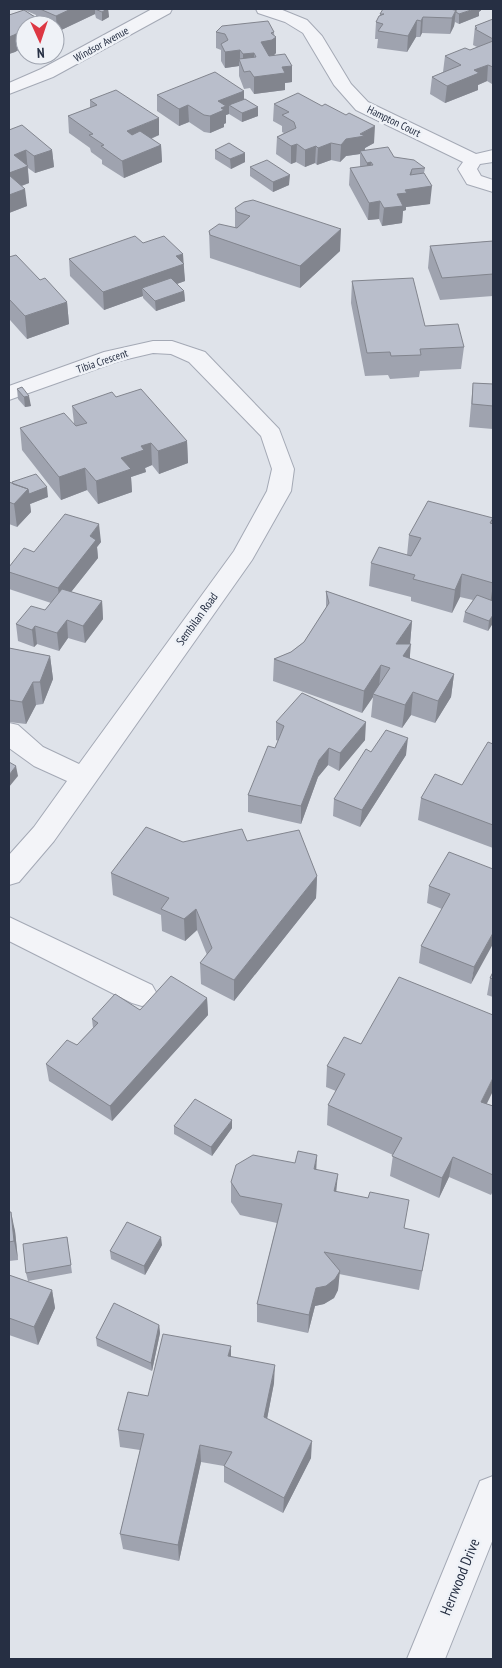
<svg xmlns="http://www.w3.org/2000/svg" width="502" height="1668" viewBox="0 0 502 1668" font-family="'PT Sans Narrow',sans-serif">
<style>
.lines{fill:none;stroke-linecap:round;stroke-linejoin:round}
.minor-casing{stroke:#a4a9b5;stroke-width:2}
.minor{fill:#f3f4f8;fill-rule:evenodd}
.wall{fill:#9fa3af}
.shaded-wall{fill:#82858e}
.building{fill:#b9becb;stroke:#82858e}
.labels{text-anchor:middle;stroke-width:5;stroke-linejoin:round;paint-order:stroke}
.far-street-label{font-size:11px;fill:#262f43;stroke:#eff2f7}
.street-label{font-size:12px;fill:#262f43;stroke:#eff2f7}
.near-street-label{font-size:15px;fill:#262f43;stroke:#eff2f7}
</style>
<rect width="100%" height="100%" fill="#dfe3ea"/>
<g class="lines">
<defs>
<path id="minor" d="M152 9H172L170 13 53 77 9 94V83L41 69Z
M256 9H280L307 20 322 36 351 84 368 102 476 154 493 150V162L480 164 477 169 481 176 493 180V192L467 184 458 169 463 162 356 110 334 85 303 33 285 22 258 13Z
M153 341H172L205 352 279 429 294 469 291 491 252 560 54 841 19 882 9 885V855L34 827 67 781 34 766 9 748V723L18 725 43 747 79 764 234 551 267 491 272 469 261 436 189 362 171 354 153 353 119 361 9 400V386L104 352Z
M9 917 152 985 157 994 152 1003 142 1006 132 1003 9 941Z
M493 1476V1539L445 1659H407L480 1481Z"/>
</defs>
<use href="#minor" class="minor-casing"/>
<use href="#minor" class="minor"/>
</g>
<path class="wall" d="M22 9H108L109 17 102 21 96 18 95 14 57 32 55 31V25H25V46L15 52 9 54V15L24 10 36 17V15Z
M479 11V16L459 24 455 22 454 26 450 34 422 33 420 37H416L407 52 377 48 378 39H375L376 22 380 16V14L481 11Z
M493 19V84H492L487 81 478 85V90L445 103 430 94 432 77 443 72 445 56 470 50 477 47 473 45 475 26Z
M216 32H274L276 53 274 55 292 66V82L285 83V90L254 94 250 88 244 89 239 76V66L225 68 221 61V50L216 48Z
M244 91V99L258 107V116L242 122 229 114 226 115V123L224 124V127L210 133 204 132 189 122 179 126 157 111V95Z
M90 100 159 135 151 139 161 145 162 162 124 178 102 164V160L91 152 90 148 69 133 68 116 90 108Z
M274 104 374 143 365 148V150L394 157 425 168 424 173 430 204 406 207V210L403 211 402 223 382 226 379 219 368 220 349 185 350 168 360 167V154L346 156 340 162 331 160 317 165 315 163 305 167 296 162 291 164 276 154 277 137 284 133 282 132V126L273 121Z
M9 130 52 150 54 167 35 173 28 168 29 183 22 186 27 206 9 213Z
M215 150 245 162 231 169 215 159Z
M250 167 289 185 273 192 250 176Z
M235 208 340 251 300 288 210 258 209 231 235 227Z
M493 241V296L440 300 428 268 430 246Z
M143 243 183 263 185 281 177 284 184 291 185 301 156 311 143 298V296L104 310 70 276 69 259Z
M9 257 40 280 67 302 69 324 27 339 10 320H9Z
M352 281 425 326 464 347 461 369 420 371 419 377 390 379 388 375 365 376 351 303Z
M473 383 493 384V429L469 427Z
M22 387 31 406 25 407 18 399 17 389Z
M116 397 187 441 188 463 159 474 152 465 145 468 146 472 131 477 132 492 98 504 87 490 61 500 22 450 20 428 74 423 72 406Z
M9 482 48 497 30 504 31 512 17 527 9 524Z
M493 518 492 524H493V599L492 601H493V623L488 631 463 622 465 612 473 600 460 597 452 613 411 601V597L369 586 371 563 407 555 409 535Z
M101 542 97 547 98 558 71 592 102 601 103 619 85 643 68 638 59 651 37 644 34 647 18 641 16 624 45 610 51 603 9 589V572L34 552Z
M326 591 412 621 410 644V659L454 674 451 697 435 723 411 715 402 728 371 717 373 697 362 713 273 681 274 659 291 652 304 642 326 608Z
M9 648 50 656 53 679 43 704 36 705 26 724 9 722Z
M276 722 365 740 339 771 328 765 318 777 301 824 248 812V795L275 748 278 741 276 740Z
M493 744V848L418 820 421 798 462 785Z
M371 752 406 755 360 827 333 816 334 799Z
M247 841 317 876 316 898 234 1001 201 984 200 963 207 955 197 930 185 941 162 931 161 915 113 895 111 873 183 842Z
M493 869 471 984 419 963 421 946 442 909 427 903 429 886Z
M493 972V997L487 995 490 978Z
M207 998 208 1015 112 1121 49 1081 46 1064 77 1045 93 1028 92 1019Z
M327 1066 487 1104 493 1106V1191L491 1195 449 1177 439 1198 390 1176 393 1155 327 1125 328 1105 336 1091 326 1087Z
M174 1126 232 1128 212 1156 174 1134Z
M317 1170 336 1192 405 1229 429 1234 419 1290 339 1274 338 1290 334 1298 324 1304 315 1306 308 1333 257 1322V1304L277 1223 240 1215 231 1202V1182Z
M9 1212 15 1231 18 1260 9 1261Z
M67 1237 72 1273 28 1281 26 1273Z
M162 1245 145 1275 111 1259 110 1251Z
M9 1275 52 1290 55 1308 38 1345 9 1335Z
M159 1325 160 1333 152 1371 97 1346 96 1338Z
M231 1357 274 1383 267 1419 311 1458 283 1513 224 1482V1466L201 1462 179 1561 123 1549 120 1534 140 1450 120 1447 118 1430 148 1396Z"/>
<path class="shaded-wall" d="M71 9H100H95V14L57 32 56 16Z
M107 9H108L109 17 102 21V12Z
M474 9H481V11H479V16L459 24V14Z
M456 10 454 26 450 34 452 18Z
M423 17 422 33 420 37 421 21Z
M417 20 416 37 407 52 408 36Z
M41 21V25H33Z
M25 29V46L15 52 9 54V37Z
M276 37V53L272 57 261 58V42Z
M240 50V63L239 59V66L225 68V52Z
M254 53V70L243 69V54Z
M488 65 487 81 478 85V90L445 103 447 86 474 70Z
M292 66V82L285 83V90L254 94V77L282 67Z
M244 91V107L229 105V114L226 115V123L224 124V127L210 133V116L218 101Z
M188 105 189 122 179 126V109Z
M258 107V116L242 122V113Z
M159 118V135L128 148 127 131Z
M375 126 374 143 365 148 364 153 360 151V154L346 156 340 162 341 145 346 139 360 134Z
M331 143V160L317 165 318 148Z
M297 144 296 162 291 164V146Z
M161 145 162 162 124 178 122 161Z
M316 146 315 163 305 167V150Z
M26 150 29 183 9 190V173L14 155Z
M52 150 54 167 35 173 34 156Z
M245 153V162L231 169 230 159Z
M371 162 370 179 366 180 367 163Z
M412 169 410 187 432 186 430 204 406 207V210L403 211 402 223 382 226 384 208 397 194 405 190Z
M290 175 289 185 273 192V182Z
M25 189 27 206 9 213V195Z
M380 201 379 219 368 220 369 203Z
M341 229 340 251 300 288V266Z
M183 254 185 281 148 294 142 288 143 296 104 310 103 292 176 256Z
M184 291 185 301 156 311 155 301Z
M67 302 69 324 27 339 25 316Z
M29 396 31 406 25 407 24 397Z
M187 441 188 463 159 474 158 451Z
M151 443 152 465 145 468 146 472 131 477 132 492 98 504 96 481 121 458 141 446Z
M85 468 87 490 61 500 59 477Z
M47 487 48 497 30 504 31 512 17 527 14 504 28 489Z
M99 524 101 542 97 547 98 558 60 606 58 588 90 536Z
M462 574 460 597 452 613 455 590Z
M493 584V599L490 605Z
M102 601 103 619 85 643 83 626Z
M493 615V623L488 631 489 621Z
M67 620 68 638 59 651 57 633Z
M412 621 410 644H396Z
M35 626 37 644 34 647 32 630Z
M411 644 409 666 403 656Z
M50 656 53 679 43 704 40 682Z
M381 665 379 687 373 694V697L362 713 364 691Z
M454 674 451 697 435 723 438 701Z
M33 682 36 705 26 724 22 702Z
M413 692 411 715 402 728 405 705Z
M366 722 365 740 339 771 340 753Z
M408 738 406 755 360 827 362 810Z
M329 748 328 765 318 777 301 824V806L319 760Z
M16 766 18 776 9 787V775Z
M317 876 316 898 234 1001V980Z
M196 909 197 930 185 941 184 919Z
M493 933V944L471 984 474 967Z
M207 998 208 1015 112 1121 110 1106Z
M493 1078V1091L478 1122 481 1102Z
M232 1120V1128L212 1156 211 1147Z
M317 1155 316 1175 314 1169Z
M453 1157 449 1177 439 1198 442 1178Z
M338 1174 336 1194 334 1191Z
M11 1212 15 1231 18 1260 14 1241Z
M161 1237 162 1245 145 1275 144 1266Z
M340 1271 338 1290 334 1298 324 1304 315 1306 308 1333 309 1315 316 1288Z
M52 1290 55 1308 38 1345 34 1327Z
M159 1325 160 1333 152 1371 151 1363Z
M231 1346V1364L228 1356Z
M275 1365 274 1383 264 1434V1417Z
M312 1441 311 1458 283 1513 284 1498Z
M200 1445 201 1462 179 1561 178 1545Z"/>
<path class="building" d="M40 9H71L56 16Z
M95 9H107L102 12Z
M383 9H448L456 10 452 18 423 17 421 21 417 20 408 36 378 31 383 24 376 22 379 16 384 14H380Z
M449 9H474L459 14 456 12V10Z
M24 10 41 21 33 25H25V29L14 35 9 37V15Z
M493 19V39L475 29 477 28 475 26Z
M268 21 274 32 271 33 276 37 272 40 261 42 269 56 285 54 292 66 282 67 285 73 254 77 250 71 244 72 239 59 256 57 254 53 243 54 240 50 225 52 221 44 228 40 225 34 216 32 222 26Z
M493 41V67L488 65 474 70 479 73 447 86 432 77 461 65 445 56 465 48 470 50Z
M215 72 244 91 218 101 226 106 221 108 224 110 210 116 204 115 188 105 179 109 157 95Z
M116 90 159 118 127 131 132 135 140 131 161 145 122 161 101 146 104 145 89 135 93 134 68 116 97 105 90 100Z
M298 93 322 106 325 104 346 115 349 113 375 126 360 134 365 136 346 139 341 145 331 143 318 148 316 146 305 150 297 144 291 146 277 137 296 128 294 122 282 115 289 112 274 104Z
M245 99 258 107 242 113 229 105Z
M22 125 52 150 34 156 26 150 14 155 28 166 9 173V130Z
M229 143 245 153 230 159 215 150Z
M388 147 394 157 414 160 425 168 412 169 410 175 424 173 432 186 405 190 407 193 397 194 403 206 384 208 380 201 369 203 350 168 373 165 371 162 367 163 360 151Z
M267 160 290 175 273 182 250 167Z
M9 175 25 189 9 195Z
M253 200 341 229 300 266 210 235 209 231 219 224 237 228 250 216 237 212 235 208 244 202Z
M135 236 143 243 164 236 183 254 176 256 184 264 103 292 69 259Z
M493 241V274L442 278 430 246Z
M16 255 40 280 45 278 67 302 25 316 9 299V257Z
M171 278 184 291 155 301 142 288Z
M413 278 425 326 458 324 464 347 420 349 421 355 391 356 390 352 367 353 352 281Z
M473 383 493 384V406L472 404Z
M22 387 29 396 24 397 17 389Z
M141 389 187 441 158 451 151 443 141 446 144 450 121 458 131 469 96 481 85 468 59 477 20 428 64 413 76 426 87 423 72 406 112 392 116 397Z
M36 474 47 487 29 494 28 489 13 484 12 482Z
M9 482 28 489 14 504 9 502Z
M428 501 493 518 490 523 493 524V583L462 574 455 590 413 579 415 575 371 563 379 547 411 556 421 538 409 535Z
M65 514 99 524 90 536 96 540 58 588 9 572V567L24 548 34 552Z
M62 589 102 601 83 626 67 620 57 633 35 626 32 630 16 624 31 606 45 610Z
M326 591 412 621 396 644H411L403 656 454 674 438 701 413 692 405 705 373 694 390 668 381 665 364 691 274 659 291 652 304 642 329 603Z
M477 595 493 601V615L489 621 465 612Z
M9 648 50 656 40 682H33L22 702 9 700Z
M302 693 366 722 340 753 329 748 319 760 301 806 248 795 268 746 275 748 284 726 276 722Z
M386 730 408 738 362 810 334 799 366 749 371 752Z
M488 742 493 744V825L421 798 435 774 462 785Z
M9 762 16 766 9 775Z
M146 827 183 842 242 829 247 841 299 830 317 876 234 980 200 963 212 948 196 909 184 919 161 909 169 898 111 873Z
M449 852 493 869V933L474 967 421 946 450 894 429 886Z
M493 972V979L490 978Z
M171 976 207 998 110 1106 46 1064 67 1040 77 1045 98 1023 92 1019 115 994 140 1010Z
M399 977 493 1015V1078L481 1102 493 1106V1175L453 1157 442 1178 392 1156 402 1138 328 1105 345 1074 327 1066 344 1037 361 1044Z
M195 1099 232 1120 211 1147 174 1126Z
M298 1151 317 1155 314 1169 338 1174 334 1191 368 1198 370 1192 409 1200 404 1228 429 1234 422 1271 324 1252 340 1271 335 1279 326 1286 316 1288 309 1315 257 1304 282 1204 240 1196 231 1182 236 1165 253 1155 295 1163Z
M9 1212H11L14 1241 9 1242Z
M127 1222 161 1237 144 1266 110 1251Z
M67 1237 71 1265 26 1273 23 1244Z
M9 1275 52 1290 34 1327 9 1318Z
M114 1303 159 1325 151 1363 96 1338Z
M163 1334 231 1346 228 1356 275 1365 264 1417 312 1441 284 1498 224 1466 232 1452 200 1445 178 1545 120 1534 144 1434 118 1430 128 1392 148 1396Z"/>
<g class="labels">
<g class="far-street-label">
<text transform="translate(101 44) rotate(-29)" y="4">Windsor Avenue</text>
<text transform="translate(394 121) rotate(26)" y="4">Hampton Court</text>
<text transform="translate(102 361) rotate(-19)" y="4">Tibia Crescent</text>
</g>
<g class="street-label">
<text transform="translate(197 619) rotate(-54)" y="4">Sembilan Road</text>
</g>
<g class="near-street-label">
<text transform="translate(460 1577) rotate(-68)" y="5">Herrwood Drive</text>
</g>
</g>
<rect width="502" height="1668" fill="none" stroke="#262f43" stroke-width="20"/>
<g transform="translate(40 40) rotate(177)"><circle r="24" fill="#eff2f7" stroke="#9fa4af"/>
<path d="M0-4L9 19L0 12L-9 19Z" fill="#dd3743"/>
<text y="-8" font-size="14" font-weight="bold" text-anchor="middle" fill="#262f43">N</text>
</g>
</svg>
